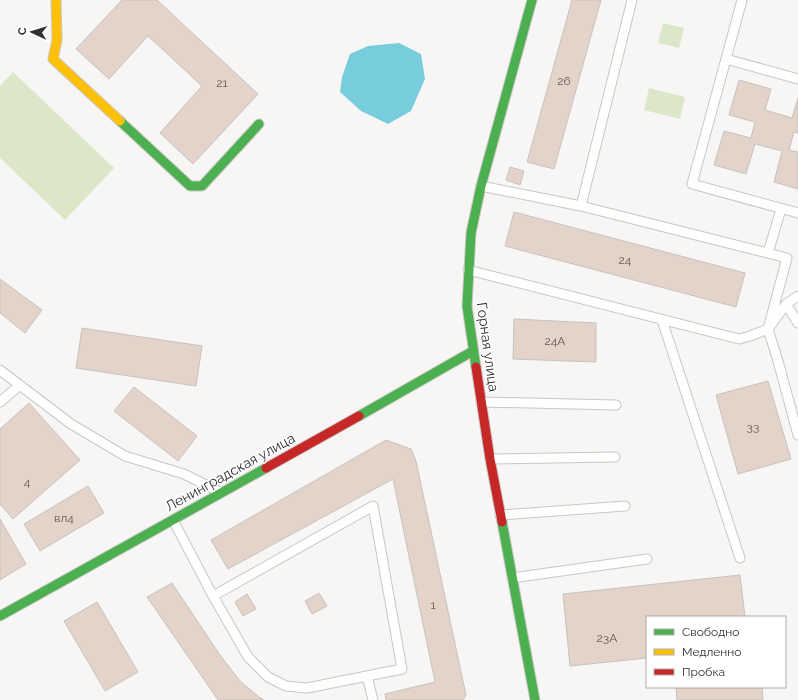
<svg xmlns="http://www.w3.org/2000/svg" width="798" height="700" viewBox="0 0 798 700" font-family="Raleway,sans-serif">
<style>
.green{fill:#dce7ca}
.water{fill:#78cddc}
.building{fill:#e3d3c9;stroke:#c5c3c2}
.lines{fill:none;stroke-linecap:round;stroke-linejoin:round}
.lane-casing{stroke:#c8c7c5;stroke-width:11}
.fast-casing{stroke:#c8c7c5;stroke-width:11}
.slow-casing{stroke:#c8c7c5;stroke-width:11}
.jam-casing{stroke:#c8c7c5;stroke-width:11}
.lane{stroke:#fefefd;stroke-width:9}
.fast{stroke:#4caf50;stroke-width:9}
.slow{stroke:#ffc107;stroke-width:9}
.jam{stroke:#c62828;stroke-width:9}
.labels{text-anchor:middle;stroke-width:3;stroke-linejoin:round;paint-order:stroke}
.number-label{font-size:12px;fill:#5e5956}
.street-label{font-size:14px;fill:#323030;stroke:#fff}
</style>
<rect width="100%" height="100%" fill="#f8f6f4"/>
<path class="green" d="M663 23 684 28 679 48 658 43Z
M13 72 114 168 65 220 0 158V86Z
M649 88 685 97 680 119 644 110Z"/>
<path class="water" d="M399 43 421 54 425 79 411 111 388 124 361 111 340 92 342 77 350 54 368 46Z"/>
<path class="building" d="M122 0H157L258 94 193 164 160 133 202 86 148 36 109 79 76 49Z
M572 0H601L554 169 527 162Z
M739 80 771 89 765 110 792 118 798 98V133L794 132 789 150 798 152V189L774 182 782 151 755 144 746 174 714 165 724 131 751 138 755 122 729 115Z
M510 167 524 171 520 185 506 180Z
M514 212 745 273 736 307 505 246Z
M0 279 42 310 25 333 0 313Z
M514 319 596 323V362L513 359Z
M82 328 202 346 196 386 76 368Z
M768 381 791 459 738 474 716 395Z
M134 387 197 436 178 461 114 411Z
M29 403 80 460 13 519 0 504V429Z
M386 440 411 449 416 461 466 695 463 700H386L385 694 435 682 393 479 228 569 211 540Z
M88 486 104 513 40 551 24 524Z
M0 519 26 564 0 580Z
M740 575 745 617H647V658L570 666 563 594Z
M172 583 220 655 240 681 259 697 264 700H218L147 597Z
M319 593 327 606 312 614 305 601Z
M247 594 256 609 243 616 235 602Z
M97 602 138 672 105 691 64 621Z
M676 687H762L763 700H677Z"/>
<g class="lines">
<defs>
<path id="lane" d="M742 0 692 184 798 213
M726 59 798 79
M581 206 632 0
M768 253 781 209
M468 270 739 339 750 336 768 329 787 258 581 206 481 186
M798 296 786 304 768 329 778 361 798 435
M786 304 798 323
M662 320 740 558
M0 370 71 424 125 456 184 474 220 492
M0 402 20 385
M481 402 616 405
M490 459 615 457
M500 515 625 506
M173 520 213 596 248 657 268 677 286 686 307 688 367 676 373 700
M512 578 647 559
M213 596 373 506 402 669 367 676"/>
<path id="fast" d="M120 121 190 186H202L259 124
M476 367 467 306 471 233 481 186 532 0
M359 416 473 351
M502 522 535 700
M0 616 266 468"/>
<path id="slow" d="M56 0 57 40 53 59 120 121"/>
<path id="jam" d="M476 367 490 459 502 522
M266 468 359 416"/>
</defs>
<use href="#lane" class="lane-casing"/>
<use href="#fast" class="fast-casing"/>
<use href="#slow" class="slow-casing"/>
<use href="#jam" class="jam-casing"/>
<use href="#lane" class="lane"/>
<use href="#fast" class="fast"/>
<use href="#slow" class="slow"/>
<use href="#jam" class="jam"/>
</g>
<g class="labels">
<g class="number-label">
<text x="564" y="85">26</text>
<text x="222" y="87">21</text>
<text x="625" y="264">24</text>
<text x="555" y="345">24А</text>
<text x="753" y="431">33</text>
<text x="27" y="486">4</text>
<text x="64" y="522">вл4</text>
<text x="433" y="609">1</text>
<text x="607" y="642">23А</text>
</g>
<g class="street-label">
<text transform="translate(488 347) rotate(82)" y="5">Горная улица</text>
<text transform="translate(230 472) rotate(-29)" y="5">Ленинградская улица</text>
</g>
</g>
<rect x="646" y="616" width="140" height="72" fill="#ffffff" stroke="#adacac"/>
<rect x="654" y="629" width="20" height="6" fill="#4caf50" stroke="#adacac"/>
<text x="682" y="636" font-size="12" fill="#323030">Свободно</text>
<rect x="654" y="649" width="20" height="6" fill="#ffc107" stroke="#adacac"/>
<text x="682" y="656" font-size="12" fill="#323030">Медленно</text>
<rect x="654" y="669" width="20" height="6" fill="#c62828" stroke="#adacac"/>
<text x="682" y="676" font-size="12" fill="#323030">Пробка</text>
<g transform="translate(32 32) rotate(274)" stroke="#ffffff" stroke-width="3" paint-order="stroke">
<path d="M0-3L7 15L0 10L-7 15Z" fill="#323030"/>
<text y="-6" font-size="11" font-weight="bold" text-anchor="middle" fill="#323030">С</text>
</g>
</svg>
